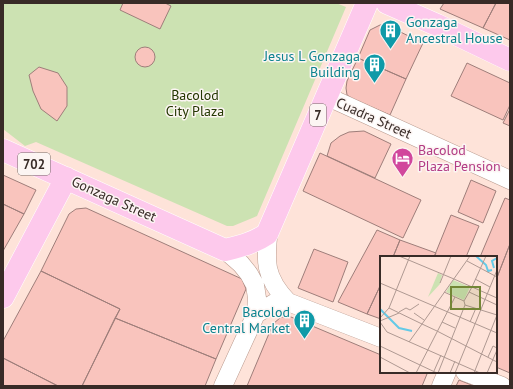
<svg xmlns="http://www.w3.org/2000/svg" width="513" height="389" viewBox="0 0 513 389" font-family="'PT Sans',sans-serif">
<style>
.green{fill:#cce2b2}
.building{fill:#f9c4bd;stroke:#9e7e7a}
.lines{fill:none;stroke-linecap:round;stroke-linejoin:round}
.minor-casing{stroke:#ba9b8f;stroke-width:19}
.major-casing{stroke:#fff;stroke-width:23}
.minor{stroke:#fff;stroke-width:18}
.major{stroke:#fdc9ec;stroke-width:22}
.labels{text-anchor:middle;stroke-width:3;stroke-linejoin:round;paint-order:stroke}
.shield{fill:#fcf5f3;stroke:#736864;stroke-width:1}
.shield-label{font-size:13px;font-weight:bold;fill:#382b27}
.culture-label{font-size:14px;fill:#0d838f;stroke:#fcf5f3;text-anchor:end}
.park-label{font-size:14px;fill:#243701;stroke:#fcf5f3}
.street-label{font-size:14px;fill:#382b27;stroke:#fcf5f3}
.hotel-label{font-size:14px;fill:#b23c85;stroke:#fcf5f3;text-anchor:start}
.inset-river{fill:none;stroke:#64cae7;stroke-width:2}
.inset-road{fill:none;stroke:#af9992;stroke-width:1}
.view{fill:#738636;fill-opacity:0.15;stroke:#738636;stroke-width:2}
.inset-edge{fill:none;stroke:#382b27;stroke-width:2}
</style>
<rect width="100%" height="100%" fill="#fee3d9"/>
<path class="green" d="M3 3H336L346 7 257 216 233 226H227L36 142 25 146 3 129Z"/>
<path class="building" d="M123 3H165L171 6 160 29 120 10Z
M444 3H496L483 28 440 9Z
M496 3H510V40L483 28Z
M380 25H386L423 43 406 79 358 58 370 30Z
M135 57a10 10 0 1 1 20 0a10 10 0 1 1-20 0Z
M358 58 406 79 390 115 353 99 347 95 346 88 347 81Z
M467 63 510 83V105L503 120 451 96Z
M39 67 58 73 67 87V106L57 121 41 109 33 91 29 75Z
M510 109V126L503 123Z
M364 131 391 144 375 178 327 156 331 143 340 136 349 132Z
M320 153 421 200 403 238 303 191Z
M3 175 36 190 24 214 3 204Z
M471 180 496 191 483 223 458 212Z
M505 198 510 200V244L496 280V257H480Z
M3 204 24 214 3 251Z
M86 208 242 279 246 289 216 359 115 318 120 309 41 271 69 214 76 209Z
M451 215 479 226 466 257H434Z
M377 230 400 240 393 257H381V284L367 314 338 302Z
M400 240 436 253 434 257H393Z
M510 244V373L496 367V280Z
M314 249 348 262 333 302 298 288Z
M41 271 120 309 82 386H58L3 358V341Z
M381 284V319L367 314Z
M281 317H291L381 355V372H421L427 374 422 386H247L273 324Z
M115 318 216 359 205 386H82Z
M3 358 58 386H3Z
M459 380 474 386H456Z"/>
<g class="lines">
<defs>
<path id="minor" d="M326 96 510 180
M269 228C265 261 264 277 288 302
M256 314 276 302H288L381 338
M465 372 502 386
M223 386 256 314 257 298 255 285 249 274 241 264 225 250
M441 386 447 372"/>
<path id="major" d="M387 3 437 25 510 60
M3 150 225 250C241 246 254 243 267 234L367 3
M3 297 66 178"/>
</defs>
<use href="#minor" class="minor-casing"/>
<use href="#major" class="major-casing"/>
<use href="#minor" class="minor"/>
<use href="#major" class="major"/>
</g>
<defs>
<symbol id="building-pin" viewBox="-11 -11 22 30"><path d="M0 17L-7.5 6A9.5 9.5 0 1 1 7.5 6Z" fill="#0f9aa8" stroke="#fcf5f3"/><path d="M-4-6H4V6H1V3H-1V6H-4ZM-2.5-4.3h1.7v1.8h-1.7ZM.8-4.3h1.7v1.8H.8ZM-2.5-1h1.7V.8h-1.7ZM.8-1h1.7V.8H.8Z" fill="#fff"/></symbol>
<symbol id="hotel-pin" viewBox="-11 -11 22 30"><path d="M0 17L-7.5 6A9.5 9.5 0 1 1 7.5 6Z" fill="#d1479c" stroke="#fcf5f3"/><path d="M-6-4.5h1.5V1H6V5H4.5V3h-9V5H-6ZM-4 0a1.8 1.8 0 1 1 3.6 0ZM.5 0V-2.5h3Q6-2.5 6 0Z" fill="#fff"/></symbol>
</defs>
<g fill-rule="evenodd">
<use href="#building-pin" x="378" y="18" width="25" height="34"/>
<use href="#building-pin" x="362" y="52" width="25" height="34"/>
<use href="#hotel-pin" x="390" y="146" width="25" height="34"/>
<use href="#building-pin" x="292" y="308" width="25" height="34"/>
</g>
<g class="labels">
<g class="shield">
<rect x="310" y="104" width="16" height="22" rx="3"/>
<rect x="18" y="153" width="32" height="22" rx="3"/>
</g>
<g class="shield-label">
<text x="318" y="120">7</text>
<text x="34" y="169">702</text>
</g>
<g class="culture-label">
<text x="406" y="27" text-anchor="start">Gonzaga<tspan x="406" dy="16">Ancestral House</tspan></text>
<text x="360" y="61">Jesus L Gonzaga<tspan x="360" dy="16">Building</tspan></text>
<text x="290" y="317">Bacolod<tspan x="290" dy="16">Central Market</tspan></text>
</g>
<g class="park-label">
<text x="195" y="100">Bacolod<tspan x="195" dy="16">City Plaza</tspan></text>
</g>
<g class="street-label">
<text transform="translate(374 118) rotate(24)" y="5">Cuadra Street</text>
<text transform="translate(114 199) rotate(24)" y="5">Gonzaga Street</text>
</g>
<g class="hotel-label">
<text x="418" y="155">Bacolod<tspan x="418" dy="16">Plaza Pension</tspan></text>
</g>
</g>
<g transform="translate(380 256)">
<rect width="117" height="117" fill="#fee3d9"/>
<path d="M58 17 62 19 60 28 48 41ZM73 24 90 31 84 44 66 36Z" fill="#cce2b2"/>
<path class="inset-river" d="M96 0 106 9 108 15 112 14M114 12 112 5 117 2M0 53 19 72 32 75"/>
<path class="inset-road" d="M19 0 74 23M87 5 117 21M74 23 117 42M95 23 110 31M0 27 117 77M60 27 71 0M92 31 106 0M64 36 84 45 92 31M89 36 117 49M85 49 117 59M9 52 42 68 29 86M19 56 26 52 30 54 39 48M34 57 44 64M0 62 9 52 30 0M0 65 19 57M0 66 7 76 100 117M62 66 75 72M90 66 96 52M57 75 117 106M57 75 42 68 90 0M0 90 40 109M0 101 30 117M108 101 113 90 117 92M40 109 57 117M54 115 61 99M36 117 75 41M58 117 85 49 84 45M70 117 75 105M75 117 117 14M94 117 117 59M107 117 117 94"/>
<path class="view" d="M71 31H100V53H71Z"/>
<rect width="117" height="117" class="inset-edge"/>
</g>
<rect width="513" height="389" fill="none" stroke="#382b27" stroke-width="8"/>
</svg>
